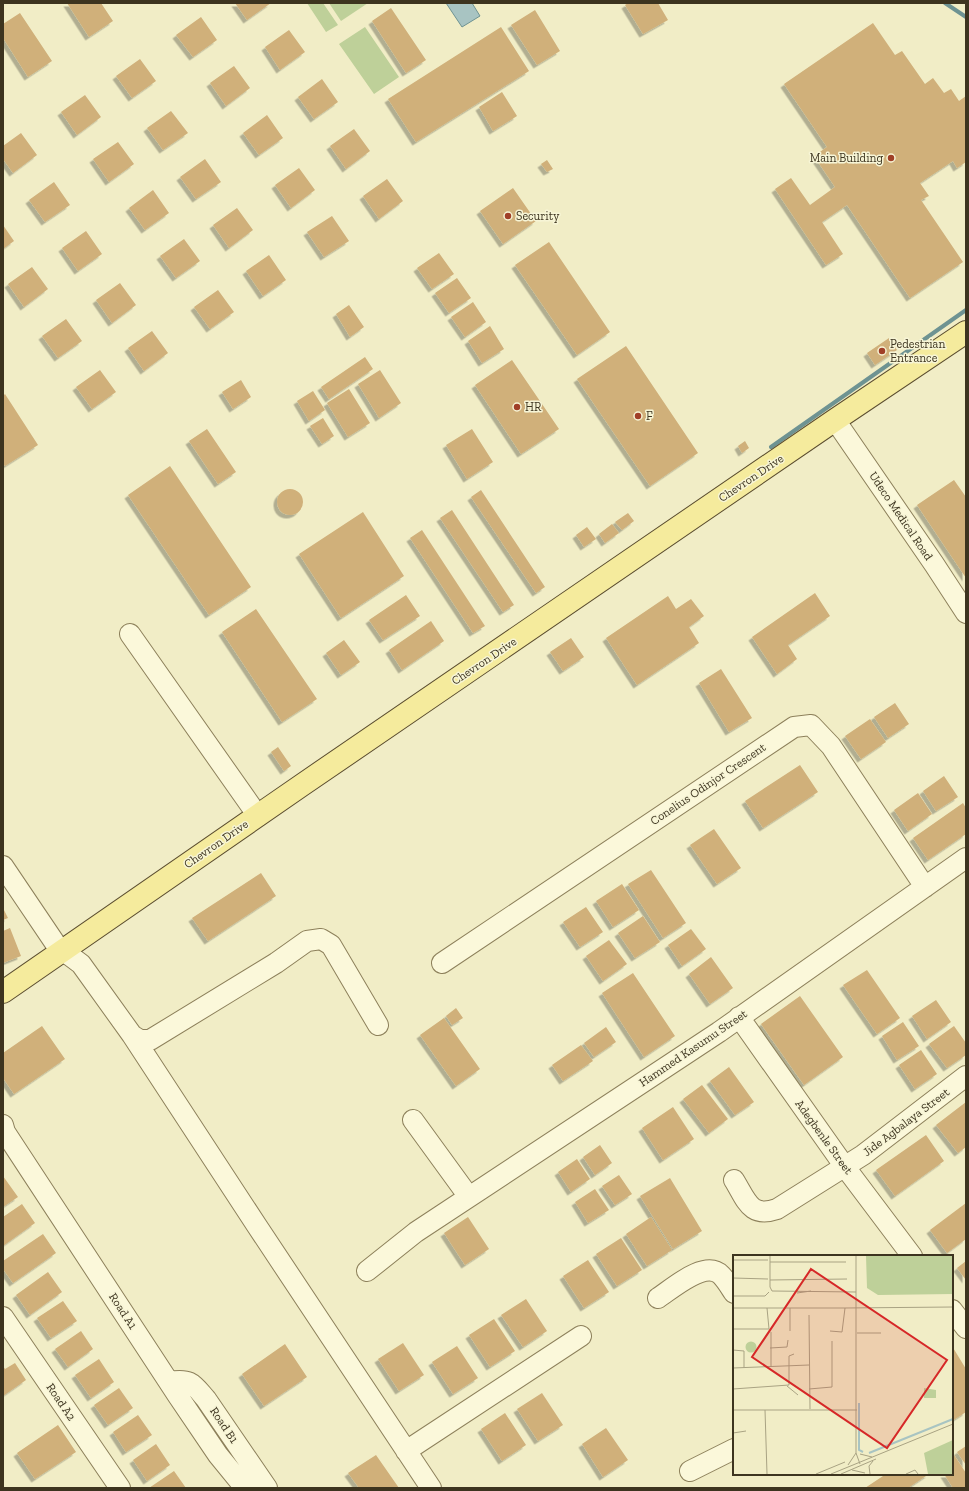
<svg xmlns="http://www.w3.org/2000/svg" width="969" height="1491" viewBox="0 0 969 1491" font-family="'Zilla Slab',serif">
<style>
.green{fill:#bed099}
.water{fill:#a8c4c2;stroke:#6e9392}
.lines{fill:none;stroke-linecap:round;stroke-linejoin:round}
.stream{stroke:#6e9392;stroke-width:4}
.building{fill:#d0b07a;filter:url(#shadow)}
.minor-casing{stroke:#8d805b;stroke-width:22}
.major-casing{stroke:#5b4d2f;stroke-width:24}
.minor{stroke:#fbf8da;stroke-width:20}
.major{stroke:#f5eb9d;stroke-width:22}
.poi-dot{fill:#a03f27;stroke:#f7f5d6;stroke-width:1.5}
.labels{text-anchor:middle;stroke-width:3;stroke-linejoin:round;paint-order:stroke}
.poi-label{font-size:12px;fill:#3d341f;stroke:#f7f5d6;text-anchor:start}
.street-label{font-size:12px;fill:#3d341f;stroke:#f7f5d6}
.inset-river{fill:none;stroke:#a8c4c2;stroke-width:2}
.inset-road{fill:none;stroke:#a9a383;stroke-width:1}
.view{fill:#d62828;fill-opacity:0.15;stroke:#d62828;stroke-width:2}
.inset-edge{fill:none;stroke:#3d341f;stroke-width:2}
</style>
<defs>
<filter id="shadow"><feDropShadow dx="-3.5" dy="3.5" stdDeviation="0" flood-color="#0004"/></filter>
</defs>
<rect width="100%" height="100%" fill="#f1edc6"/>
<path class="green" d="M307 3H323L338 25 326 32Z
M329 3H368L341 21Z
M365 27 399 77 374 94 339 44Z"/>
<path class="water" d="M446 3H472L480 16 462 27Z"/>
<g class="lines">
<path class="stream" d="M945 3 966 17
M771 447 966 310"/>
</g>
<path class="building" d="M67 3H101L113 21 89 37Z
M235 3H271L247 20Z
M628 3H658L668 20 643 34 625 5Z
M391 8 426 60 406 73 372 21Z
M535 10 560 51 537 65 511 25Z
M20 13 52 61 28 77 3 38V24Z
M201 17 217 40 193 57 176 35Z
M873 23 895 55 902 51 925 84 933 78 944 93 951 89 959 101 966 96V162L957 168 953 161 920 183 929 196 921 200 963 262 910 298 847 205 822 222 843 254 826 265 775 189 791 178 810 205 835 187 814 156 827 147 784 84Z
M501 27 529 71 416 142 388 99Z
M289 30 305 52 280 70 265 47Z
M140 59 156 81 132 98 116 76Z
M234 66 250 88 226 106 210 83Z
M322 79 338 102 314 119 298 97Z
M502 92 517 116 493 131 479 107Z
M85 95 101 117 77 135 61 112Z
M171 111 188 133 163 150 147 128Z
M267 115 283 138 259 155 243 133Z
M354 129 370 151 346 169 330 146Z
M21 133 37 155 13 173 3 159V146Z
M118 142 134 164 109 182 93 159Z
M205 159 221 182 196 199 180 177Z
M547 160 553 169 547 172 541 164Z
M299 168 315 190 291 208 275 185Z
M387 179 403 201 379 219 363 196Z
M54 182 70 205 45 222 29 200Z
M513 188 536 221 503 244 480 211Z
M153 190 169 213 145 230 129 208Z
M237 208 253 230 229 248 213 225Z
M332 216 349 241 324 257 307 232Z
M3 225 14 241 3 249Z
M86 231 102 254 78 271 62 248Z
M184 239 200 261 176 278 160 256Z
M549 242 610 332 577 355 515 265Z
M439 253 454 274 432 289 417 268Z
M269 255 286 280 263 296 246 271Z
M32 267 48 289 24 307 8 284Z
M457 278 471 298 449 313 435 293Z
M120 283 136 305 112 323 96 300Z
M218 290 234 312 210 329 194 307Z
M473 302 486 322 465 337 451 317Z
M349 305 364 327 350 337 336 314Z
M66 319 82 341 58 358 42 336Z
M490 326 504 349 482 363 468 341Z
M152 331 168 353 144 371 128 348Z
M889 338 897 350 875 365 867 353Z
M626 346 698 453 650 486 577 379Z
M365 357 373 369 329 399 321 387Z
M512 360 559 429 521 454 475 385Z
M100 370 116 392 92 409 76 387Z
M380 370 401 403 379 418 358 384Z
M241 380 251 397 233 409 222 392Z
M349 389 370 423 348 437 327 403Z
M313 391 325 410 309 421 297 401Z
M5 394 38 445 5 466 3 463V396Z
M323 418 334 436 322 444 310 426Z
M207 429 236 472 218 484 189 441Z
M472 429 493 462 467 479 446 445Z
M745 441 749 448 742 453 738 446Z
M170 466 251 587 209 615 128 495Z
M954 480 966 497V578L917 505Z
M277 502a13 13 0 1 1 26 0a13 13 0 1 1-26 0Z
M481 490 545 587 536 593 471 497Z
M452 510 514 605 503 612 440 518Z
M363 512 404 576 341 618 299 554Z
M628 513 634 521 622 530 615 522Z
M612 524 619 533 605 543 599 534Z
M587 527 596 539 584 547 576 535Z
M422 530 485 626 473 633 410 538Z
M815 593 830 616 788 645 797 659 777 674 752 637Z
M406 595 420 616 383 640 369 620Z
M668 596 676 609 691 599 704 616 689 627 699 643 637 685 606 638Z
M256 609 317 699 282 722 222 632Z
M431 621 444 641 402 670 389 650Z
M571 638 584 657 563 671 550 652Z
M344 640 360 662 341 675 326 653Z
M721 669 752 718 729 732 699 683Z
M895 703 909 724 888 738 874 717Z
M870 719 886 742 861 759 845 736Z
M278 747 291 766 284 771 271 752Z
M800 765 818 792 763 828 745 801Z
M944 776 958 797 936 811 923 791Z
M918 793 932 814 908 831 894 810Z
M963 803 966 808V834L928 860 913 838Z
M714 829 741 868 717 884 690 845Z
M651 870 686 923 663 938 628 884Z
M261 873 276 896 208 941 192 918Z
M622 884 639 910 613 927 596 901Z
M586 907 603 932 580 947 563 922Z
M3 908 8 918 3 920Z
M643 916 660 942 635 958 618 933Z
M10 928 21 956 3 963V931Z
M691 929 706 949 682 966 668 945Z
M609 940 627 964 603 981 586 956Z
M711 957 733 988 710 1004 689 974Z
M867 970 900 1018 877 1034 843 985Z
M633 973 675 1036 644 1057 602 993Z
M800 996 843 1057 804 1085 761 1024Z
M936 1000 951 1022 927 1039 912 1016Z
M456 1008 463 1018 452 1025 446 1016Z
M444 1018 480 1069 456 1086 420 1035Z
M903 1022 919 1046 897 1060 882 1036Z
M42 1026 65 1059 14 1094 3 1078V1053Z
M954 1026 966 1043V1055L947 1068 929 1044Z
M606 1027 616 1042 594 1057 584 1043Z
M581 1045 593 1061 563 1081 552 1065Z
M921 1050 937 1074 915 1089 899 1065Z
M729 1067 754 1102 735 1115 710 1081Z
M702 1085 728 1119 709 1133 683 1099Z
M966 1102V1147L958 1153 936 1125Z
M673 1107 694 1139 663 1160 642 1128Z
M926 1135 944 1161 895 1196 876 1170Z
M600 1145 612 1163 595 1175 583 1157Z
M577 1159 590 1179 571 1192 558 1172Z
M619 1175 632 1194 615 1205 602 1186Z
M3 1176 18 1197 3 1207Z
M670 1178 702 1231 673 1249 640 1196Z
M595 1189 609 1210 588 1223 575 1202Z
M966 1203V1239L947 1253 930 1230Z
M22 1204 35 1223 3 1246V1217Z
M468 1217 489 1249 465 1265 444 1233Z
M651 1217 672 1250 647 1266 626 1234Z
M43 1234 56 1253 13 1283 3 1269V1261Z
M621 1238 642 1270 617 1286 596 1254Z
M588 1260 609 1292 584 1308 563 1276Z
M966 1261V1280L957 1268Z
M48 1272 62 1292 30 1315 16 1295Z
M526 1299 547 1331 523 1347 501 1315Z
M63 1301 77 1321 51 1338 37 1318Z
M494 1319 515 1351 490 1367 469 1335Z
M81 1331 93 1349 68 1367 55 1349Z
M403 1343 424 1375 399 1391 378 1359Z
M285 1344 307 1377 264 1406 242 1374Z
M457 1346 478 1378 453 1394 432 1362Z
M952 1346 966 1369V1412L952 1421Z
M99 1359 114 1382 91 1398 75 1375Z
M15 1363 26 1380 3 1396V1366L5 1369Z
M119 1388 133 1408 108 1425 94 1405Z
M542 1393 563 1425 538 1441 517 1409Z
M505 1413 526 1445 502 1461 481 1429Z
M138 1415 152 1435 126 1452 113 1432Z
M58 1425 76 1452 35 1479 17 1453Z
M606 1428 628 1460 603 1477 582 1444Z
M156 1444 170 1465 147 1481 133 1460Z
M966 1446V1465L957 1452Z
M952 1452 966 1473V1488H953L944 1474H952Z
M376 1455 399 1488H359L348 1473Z
M174 1471 186 1488H149Z
M886 1474H929L908 1488H865Z"/>
<g class="lines">
<defs>
<path id="minor" d="M835 420 934 564 966 613
M130 634 258 816
M3 866 61 952 69 955 81 964 132 1035 140 1040H150L276 963 307 941 321 939 331 945 378 1025
M442 963 794 727 811 725 831 746 925 887
M739 1017 845 1167 912 1256
M132 1035 257 1226 431 1488
M413 1120 469 1197
M3 1125 5 1132 178 1396 218 1455 245 1488
M734 1180C747 1201 750 1218 777 1209L863 1155 966 1076
M367 1271 416 1232 719 1032 966 858
M658 1298C672 1289 705 1259 721 1275 726 1280 730 1287 734 1293
M952 1310 966 1328
M3 1317 120 1488
M169 1382C191 1378 193 1384 206 1399L267 1488
M406 1451 581 1336
M690 1471 734 1449"/>
<path id="major" d="M3 992 302 785 835 420 966 332"/>
</defs>
<use href="#minor" class="minor-casing"/>
<use href="#major" class="major-casing"/>
<use href="#minor" class="minor"/>
<use href="#major" class="major"/>
</g>
<g class="poi-dot">
<circle cx="891" cy="158" r="4"/>
<circle cx="508" cy="216" r="4"/>
<circle cx="882" cy="351" r="4"/>
<circle cx="517" cy="407" r="4"/>
<circle cx="638" cy="416" r="4"/>
</g>
<g class="labels">
<g class="poi-label">
<text x="883" y="162" text-anchor="end">Main Building</text>
<text x="516" y="220">Security</text>
<text x="890" y="348">Pedestrian<tspan x="890" dy="14">Entrance</tspan></text>
<text x="525" y="411">HR</text>
<text x="646" y="420">F</text>
</g>
<g class="street-label">
<text transform="translate(751 478) rotate(-34)" y="4">Chevron Drive</text>
<text transform="translate(901 516) rotate(56)" y="4">Udeco Medical Road</text>
<text transform="translate(484 661) rotate(-34)" y="4">Chevron Drive</text>
<text transform="translate(708 784) rotate(-34)" y="4">Conelius Odinjor Crescent</text>
<text transform="translate(216 844) rotate(-35)" y="4">Chevron Drive</text>
<text transform="translate(693 1048) rotate(-34)" y="4">Hammed Kasumu Street</text>
<text transform="translate(906 1122) rotate(-37)" y="4">Jide Agbalaya Street</text>
<text transform="translate(824 1137) rotate(54)" y="4">Adegbenle Street</text>
<text transform="translate(123 1311) rotate(57)" y="4">Road A1</text>
<text transform="translate(61 1402) rotate(56)" y="4">Road A2</text>
<text transform="translate(224 1425) rotate(56)" y="4">Road B1</text>
</g>
</g>
<g transform="translate(733 1255)">
<rect width="220" height="220" fill="#f1edc6"/>
<path d="M133 1H220V39L145 40 134 33ZM12.5 92a5.5 5.5 0 1 1 11 0a5.5 5.5 0 1 1-11 0ZM191 133 203 135V143H191ZM220 185V219H195L191 198Z" fill="#bed099"/>
<path class="inset-river" d="M126 148V195L130 197M136 198 220 164"/>
<path class="inset-road" d="M37 1V32L39 36 123 37M123 1V198L127 209M0 5H35M37 7H113M0 23 35 24M37 25 114 24M64 38 78 36M0 41H32L36 37M0 53H112M76 60 77 154M0 74H36L34 53M57 76V53M97 76 109 77 112 53 220 52M38 77V111M124 78H148M37 93 54 92 55 85M0 95 11 96V113M0 113 76 110M54 131 65 140M0 134 56 130V101L61 99M76 134 99 132V86M0 155H124M32 155 34 219M0 178 13 176M127 199 139 202M115 210 123 198M119 215 132 218M83 219 112 207M98 219 220 169M108 219 143 204M137 219 136 211 140 206M173 219 182 215 185 219"/>
<path class="view" d="M78 14 214 105 154 193 19 102Z"/>
<rect width="220" height="220" class="inset-edge"/>
</g>
<rect width="969" height="1491" fill="none" stroke="#3d341f" stroke-width="8"/>
</svg>
